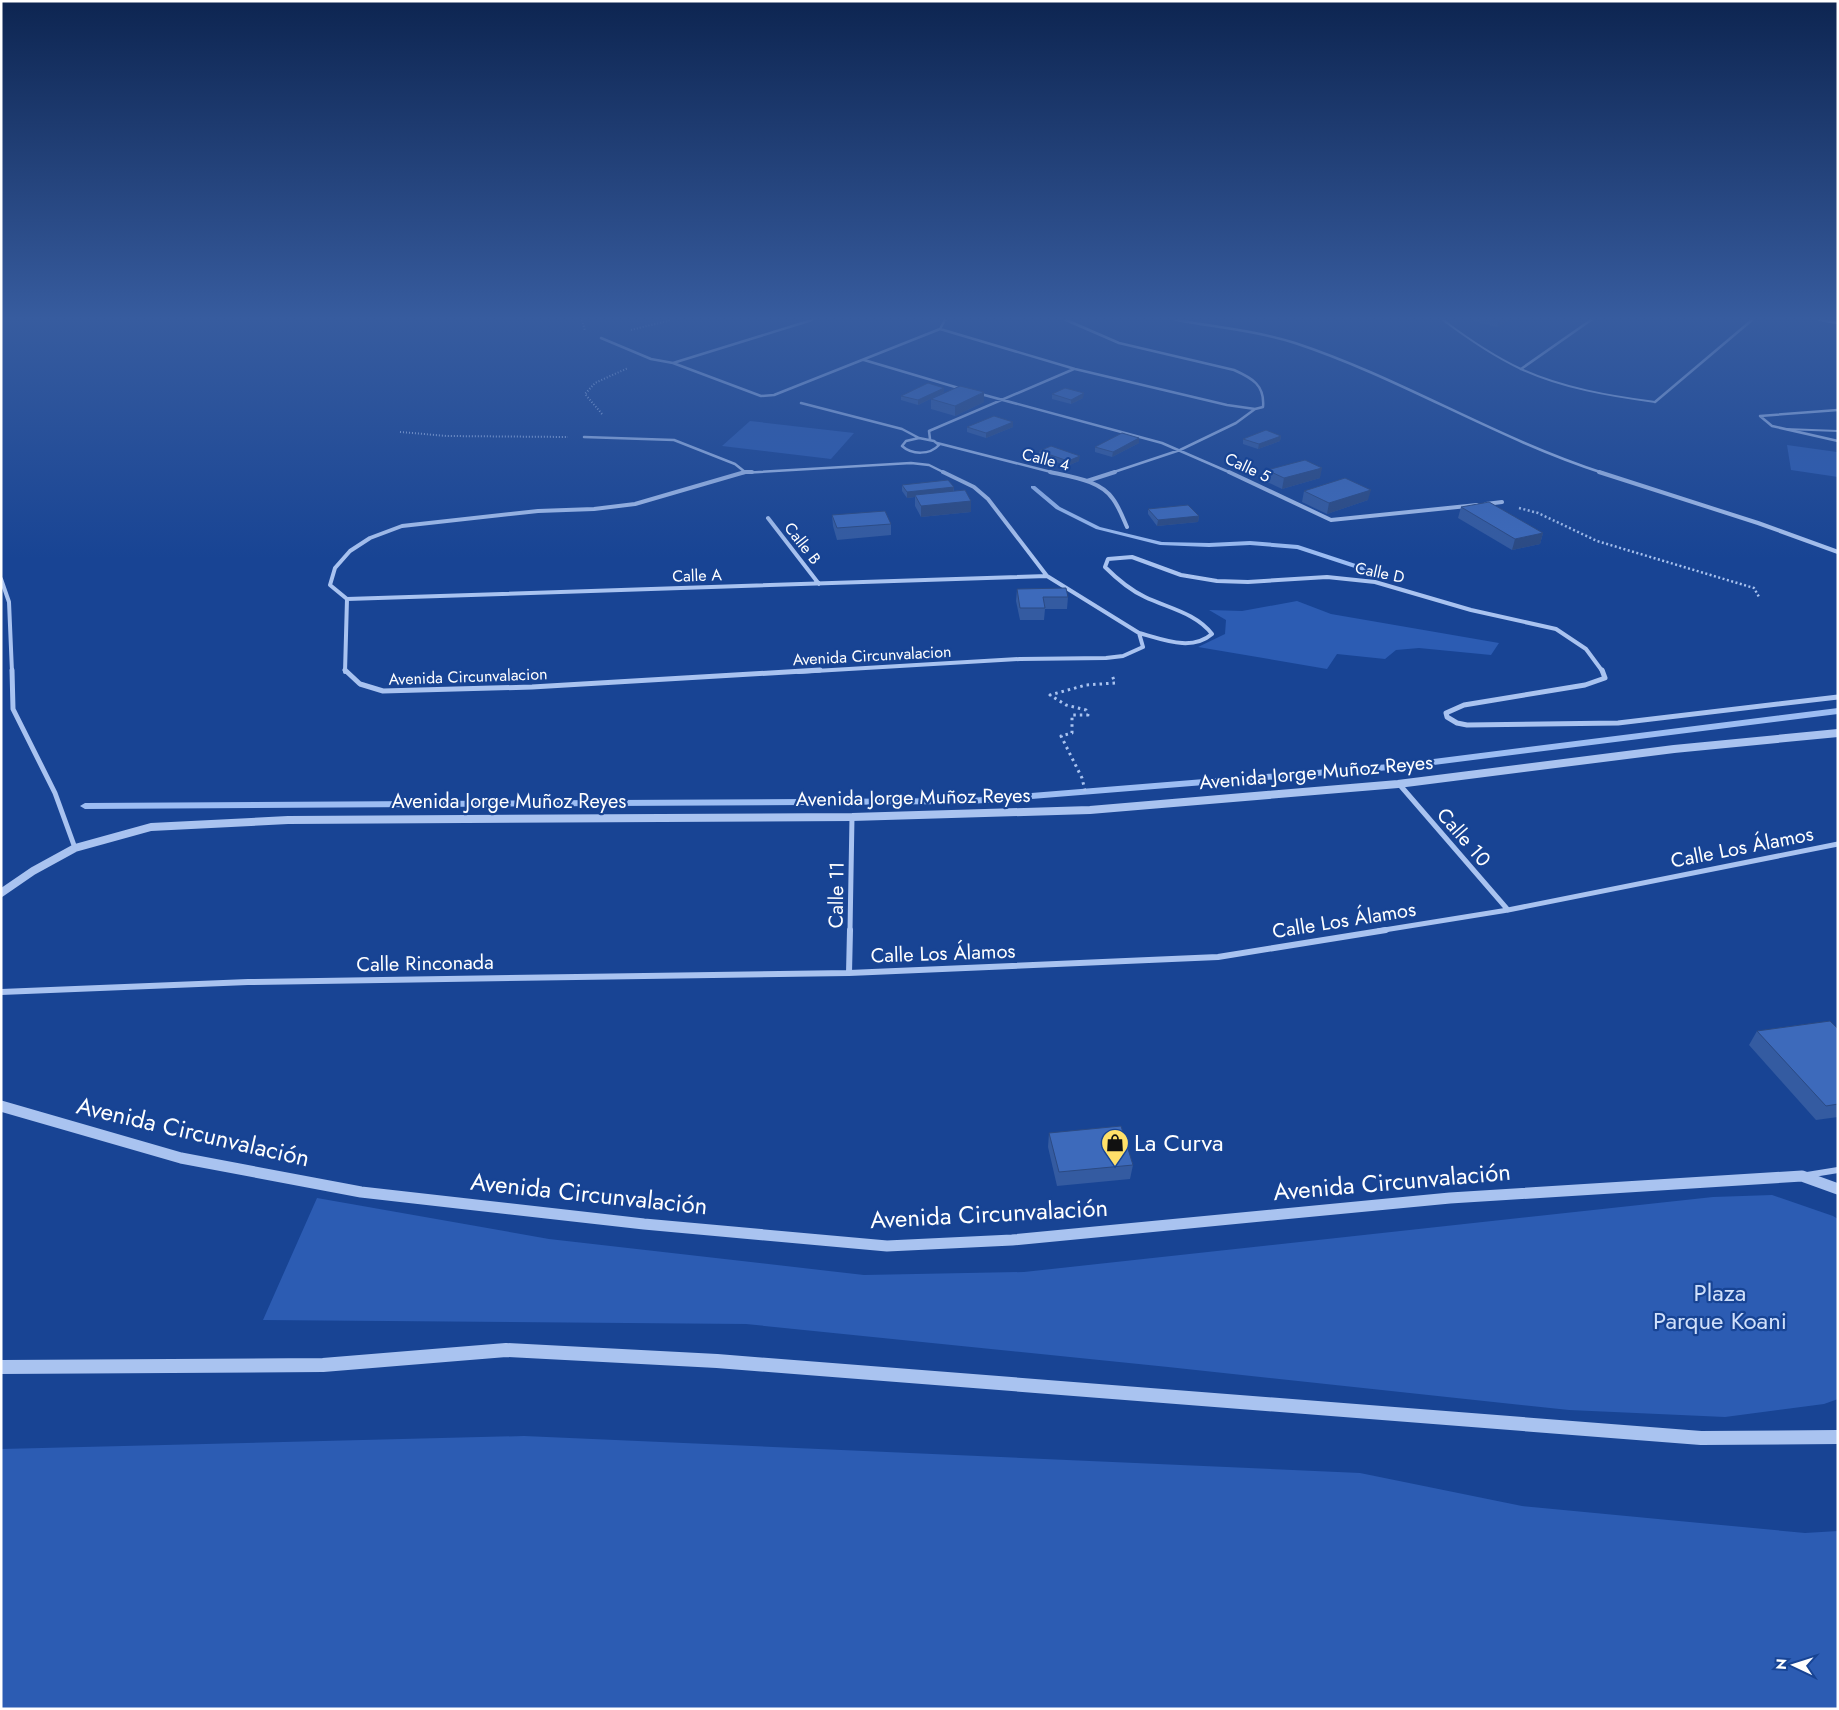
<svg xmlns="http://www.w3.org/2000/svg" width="1839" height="1710" viewBox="0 0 1839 1710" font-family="Jost,sans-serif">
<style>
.green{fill:#2c5cb3}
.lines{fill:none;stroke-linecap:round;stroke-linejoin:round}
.stream{fill:#9cbdf3;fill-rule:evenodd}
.path-far2{stroke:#a9c3f0;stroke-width:2;stroke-dasharray:1 2;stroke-linecap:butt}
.path-far1{stroke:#a9c3f0;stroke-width:2.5;stroke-dasharray:2 2.5;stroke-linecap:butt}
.path{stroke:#a9c3f0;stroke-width:3;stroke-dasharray:2.5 4;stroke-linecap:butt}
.service{stroke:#a9c3f0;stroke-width:2}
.minor-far3{stroke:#a9c3f0;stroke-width:2.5}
.minor-far2{stroke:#a9c3f0;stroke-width:4}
.minor-far1{stroke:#a9c3f0;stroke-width:5}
.minor{stroke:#a9c3f0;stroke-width:6}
.tertiary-far2{stroke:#a9c3f0;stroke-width:8}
.tertiary-far1{stroke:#a9c3f0;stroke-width:11}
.tertiary{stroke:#a9c3f0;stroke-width:14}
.wall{fill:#345ba1}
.shaded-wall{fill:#2b4a83}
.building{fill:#3d6abb;stroke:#2b4a83}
.labels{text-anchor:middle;stroke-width:4.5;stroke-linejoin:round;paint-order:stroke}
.far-street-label{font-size:16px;fill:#fff;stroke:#184494}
.street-label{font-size:20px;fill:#fff;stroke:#184494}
.near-street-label{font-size:24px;fill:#fff;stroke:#184494}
.near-poi-label{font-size:24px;fill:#fff;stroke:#184494;text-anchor:start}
.near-park-label{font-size:24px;fill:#d0e0fb;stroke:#184494}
</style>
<rect width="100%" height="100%" fill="#184494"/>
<path class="green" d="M750 421 854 433 831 459 722 446Z
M1787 445 1837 452 1838 477 1791 470Z
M1297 601 1331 614 1499 643 1491 655 1419 648 1396 650 1385 659 1337 654 1327 669 1198 647 1225 634 1226 620 1209 610 1242 611Z
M1772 1195 1833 1216 1838 1219V1399L1824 1404 1725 1417 1569 1410 1168 1367 746 1324 263 1320 317 1198 549 1239 864 1275 1024 1272 1713 1197Z
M524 1436 1360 1473 1522 1506 1805 1533 1838 1531V1709H1V1449Z"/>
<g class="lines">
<path class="stream" d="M1031 486H1035L1060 507 1100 527 1162 542 1209 543 1250 541 1298 545 1386 574 1379 576 1297 549 1250 545 1209 547 1160 545 1096 529 1056 509 1031 488Z
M1838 708V714L1402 769 971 804 85 809 80 806 85 803 971 798 1402 763Z"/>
<path class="path-far2" d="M582 320 585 331
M631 330 671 320
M602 414 585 394 595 383 628 368
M400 432 447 436 568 437"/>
<path class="path-far1" d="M1519 508 1538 513 1597 541 1754 588 1759 597"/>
<path class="path" d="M1085 791 1082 778 1061 736 1072 733V715H1088L1086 710 1066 705 1050 695 1086 685 1115 683 1112 675"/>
<path class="service" d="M1443 320C1467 338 1493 356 1521 369 1562 388 1610 396 1655 402
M1785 429 1838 431"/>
<path class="minor-far3" d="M1066 320 1119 343 1234 370C1252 378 1265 385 1263 407L1255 409 1236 423 1180 450 1111 473
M1176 320C1216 327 1257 331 1295 343 1401 378 1497 439 1603 473
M1820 320 1838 323
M940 329 1075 369 1227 405 1255 409
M601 338 651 359 673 363 761 396 774 395 940 329 945 320
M864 360 962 389
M673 363 812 320
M1521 369 1591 320
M977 393 1162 443 1231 473
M1655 402 1752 320
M801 403 902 429 919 438
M1838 410 1760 416 1772 426 1838 441
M584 437 674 440 735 464 745 472
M919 438 934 441 939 445C930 455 912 455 902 446L906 441Z
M930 439 929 431 1074 369
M937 443 1055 473
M742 473 911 463 929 465 945 473"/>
<path class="minor-far2" d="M943 472 974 487 988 499 1047 576 1139 633
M1050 472C1071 477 1100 480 1113 499 1119 507 1123 518 1127 527
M1229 472 1331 520 1477 505
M1599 472 1758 523 1838 552
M1087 481 1115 472
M1486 504 1502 502
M768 518 819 584
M1 579 9 602 12 672
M347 599 1047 576
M1139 633C1162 639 1191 652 1212 634 1196 613 1168 608 1145 597 1130 590 1117 579 1105 567L1108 559 1132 557 1181 575 1217 581 1248 582 1327 577 1375 582 1471 610 1556 629 1586 649 1603 672
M345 672 347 599 330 585 335 568 350 551 370 538 402 526 538 511 594 509 635 504 745 472H752
M798 672 1020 659 1106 658 1123 656 1143 647 1139 633"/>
<path class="minor-far1" d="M12 670 13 709 55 793 75 848
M345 670 360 684 383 691 532 687 820 670
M1602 670 1605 678 1585 685 1464 705 1446 713 1447 717 1457 723 1467 725 1618 723 1838 697
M1399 784 1508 910
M850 931 852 817
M1378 931 1508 910 1838 844"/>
<path class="minor" d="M849 973 850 930
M1 992 248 982 849 973 1218 957 1386 930
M1807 1175 1838 1170"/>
<path class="tertiary-far2" d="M1 893 33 871 75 848 151 827 288 820 852 817 1090 810 1398 784 1674 749 1838 733"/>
<path class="tertiary-far1" d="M1 1106 181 1158 361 1192 644 1224 887 1246 1012 1240 1450 1198 1802 1176 1838 1189"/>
<path class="tertiary" d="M1 1367 323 1365 506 1350 717 1361 1701 1438 1838 1437"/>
</g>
<path class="wall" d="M1473 320H1510L1497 327 1473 321Z
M944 388V392L918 405 901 400V396Z
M1052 394 1083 398 1071 404 1052 399Z
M931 399 984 402 955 416 931 409Z
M967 427H1013L986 438 967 432Z
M1281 436 1280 441 1258 449 1243 444V439Z
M1139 443 1112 457 1095 452V447Z
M1039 451 1079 461 1067 466 1039 456Z
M1267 470 1320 478 1282 489 1265 481Z
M902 485 954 487V491L971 512 921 517 915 506V497L907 498 902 491Z
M1304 491 1368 500 1327 514 1302 502Z
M1461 507 1543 533 1540 544 1512 550 1458 518Z
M1148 509 1199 516 1198 522 1157 526 1148 514Z
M832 515 891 524V535L837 540 833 526Z
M1017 589 1068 597 1067 609H1045L1044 620H1020L1016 601Z
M1838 1029V1117L1816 1120 1749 1045 1757 1031Z
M1049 1133 1133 1165 1130 1179 1057 1186 1048 1147Z"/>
<path class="shaded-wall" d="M1499 320H1510L1497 327Z
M944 388V392L918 405V400Z
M984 392V402L955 416V406Z
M1084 393 1083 398 1071 404V400Z
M1013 422V427L986 438V433Z
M1281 436 1280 441 1258 449 1259 444Z
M1139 438V443L1112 457 1113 452Z
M1080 456 1079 461 1067 466 1068 461Z
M1322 468 1320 478 1282 489 1284 478Z
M954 487 953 493 915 495V497L907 498V492Z
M1371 490 1368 500 1327 514 1329 503Z
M971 501V512L921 517V506Z
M1199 516 1198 522 1157 526 1158 520Z
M1543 533 1540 544 1512 550 1515 539Z"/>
<path class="building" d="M928 383 944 388 918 400 901 396Z
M960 386 984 392 955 406 931 399Z
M1065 388 1084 393 1071 400 1052 394Z
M994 416 1013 422 986 433 967 427Z
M1266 430 1281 436 1259 444 1243 439Z
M1122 433 1139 438 1113 452 1095 447Z
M1051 446 1080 456 1068 461 1039 451Z
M1305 460 1322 468 1284 478 1267 470Z
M1345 478 1371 490 1329 503 1304 491Z
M948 480 954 487 907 492 902 485Z
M965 490 971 501 921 506 915 495Z
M1489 502 1543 533 1515 539 1461 507Z
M1188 505 1199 516 1158 520 1148 509Z
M885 511 891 524 837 528 832 515Z
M1066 588 1068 597H1043L1045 608H1020L1017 589Z
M1830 1021 1838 1029V1104L1826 1106 1757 1031Z
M1121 1126 1133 1165 1059 1172 1049 1133Z"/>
<linearGradient id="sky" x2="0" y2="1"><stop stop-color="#0d2551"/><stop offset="0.57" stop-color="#375c9f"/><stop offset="1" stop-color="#375c9f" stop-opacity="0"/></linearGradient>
<rect width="1839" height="559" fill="url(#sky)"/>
<defs>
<symbol id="shop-pin" viewBox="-11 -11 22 30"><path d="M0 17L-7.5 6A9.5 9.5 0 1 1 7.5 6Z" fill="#ffe069" stroke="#184494"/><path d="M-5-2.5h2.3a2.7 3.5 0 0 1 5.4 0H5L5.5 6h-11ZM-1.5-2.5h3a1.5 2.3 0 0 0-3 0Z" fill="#111"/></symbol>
</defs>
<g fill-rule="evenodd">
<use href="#shop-pin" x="1099" y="1127" width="32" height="43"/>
</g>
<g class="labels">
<g class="far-street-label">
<text transform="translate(1046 459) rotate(14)" y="6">Calle 4</text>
<text transform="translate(1248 467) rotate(25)" y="6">Calle 5</text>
<text transform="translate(803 543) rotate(52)" y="6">Calle B</text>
<text transform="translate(1380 572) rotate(12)" y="6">Calle D</text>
<text transform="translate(697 575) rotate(-2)" y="6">Calle A</text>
<text transform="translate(872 655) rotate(-3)" y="6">Avenida Circunvalacion</text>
<text transform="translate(468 676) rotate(-2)" y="6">Avenida Circunvalacion</text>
</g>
<g class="street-label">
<text transform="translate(1316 772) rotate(-5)" y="7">Avenida Jorge Muñoz Reyes</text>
<text transform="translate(913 797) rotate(-1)" y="7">Avenida Jorge Muñoz Reyes</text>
<text x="509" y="808">Avenida Jorge Muñoz Reyes</text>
<text transform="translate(1464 837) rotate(49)" y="7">Calle 10</text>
<text transform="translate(1742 847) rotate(-11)" y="7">Calle Los Álamos</text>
<text transform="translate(836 895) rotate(-89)" y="7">Calle 11</text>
<text transform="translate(1344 920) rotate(-9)" y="7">Calle Los Álamos</text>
<text transform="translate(943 953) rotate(-2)" y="7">Calle Los Álamos</text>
<text transform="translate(425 963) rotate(-1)" y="7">Calle Rinconada</text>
</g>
<g class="near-street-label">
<text transform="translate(193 1132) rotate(13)" y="8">Avenida Circunvalación</text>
<text transform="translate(1392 1182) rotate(-5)" y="8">Avenida Circunvalación</text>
<text transform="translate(589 1194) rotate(6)" y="8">Avenida Circunvalación</text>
<text transform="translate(989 1214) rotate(-3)" y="8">Avenida Circunvalación</text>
</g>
<g class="near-poi-label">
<text x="1134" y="1151">La Curva</text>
</g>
<g class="near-park-label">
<text x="1720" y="1301">Plaza<tspan x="1720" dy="28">Parque Koani</tspan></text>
</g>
</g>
<rect width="1839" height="1710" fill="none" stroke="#ffffff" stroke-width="5"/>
<g transform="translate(1794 1665) rotate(274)" stroke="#184494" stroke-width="4" paint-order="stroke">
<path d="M0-4L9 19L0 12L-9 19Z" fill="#ffffff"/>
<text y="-8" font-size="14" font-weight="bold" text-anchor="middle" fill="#ffffff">N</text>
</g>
</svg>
